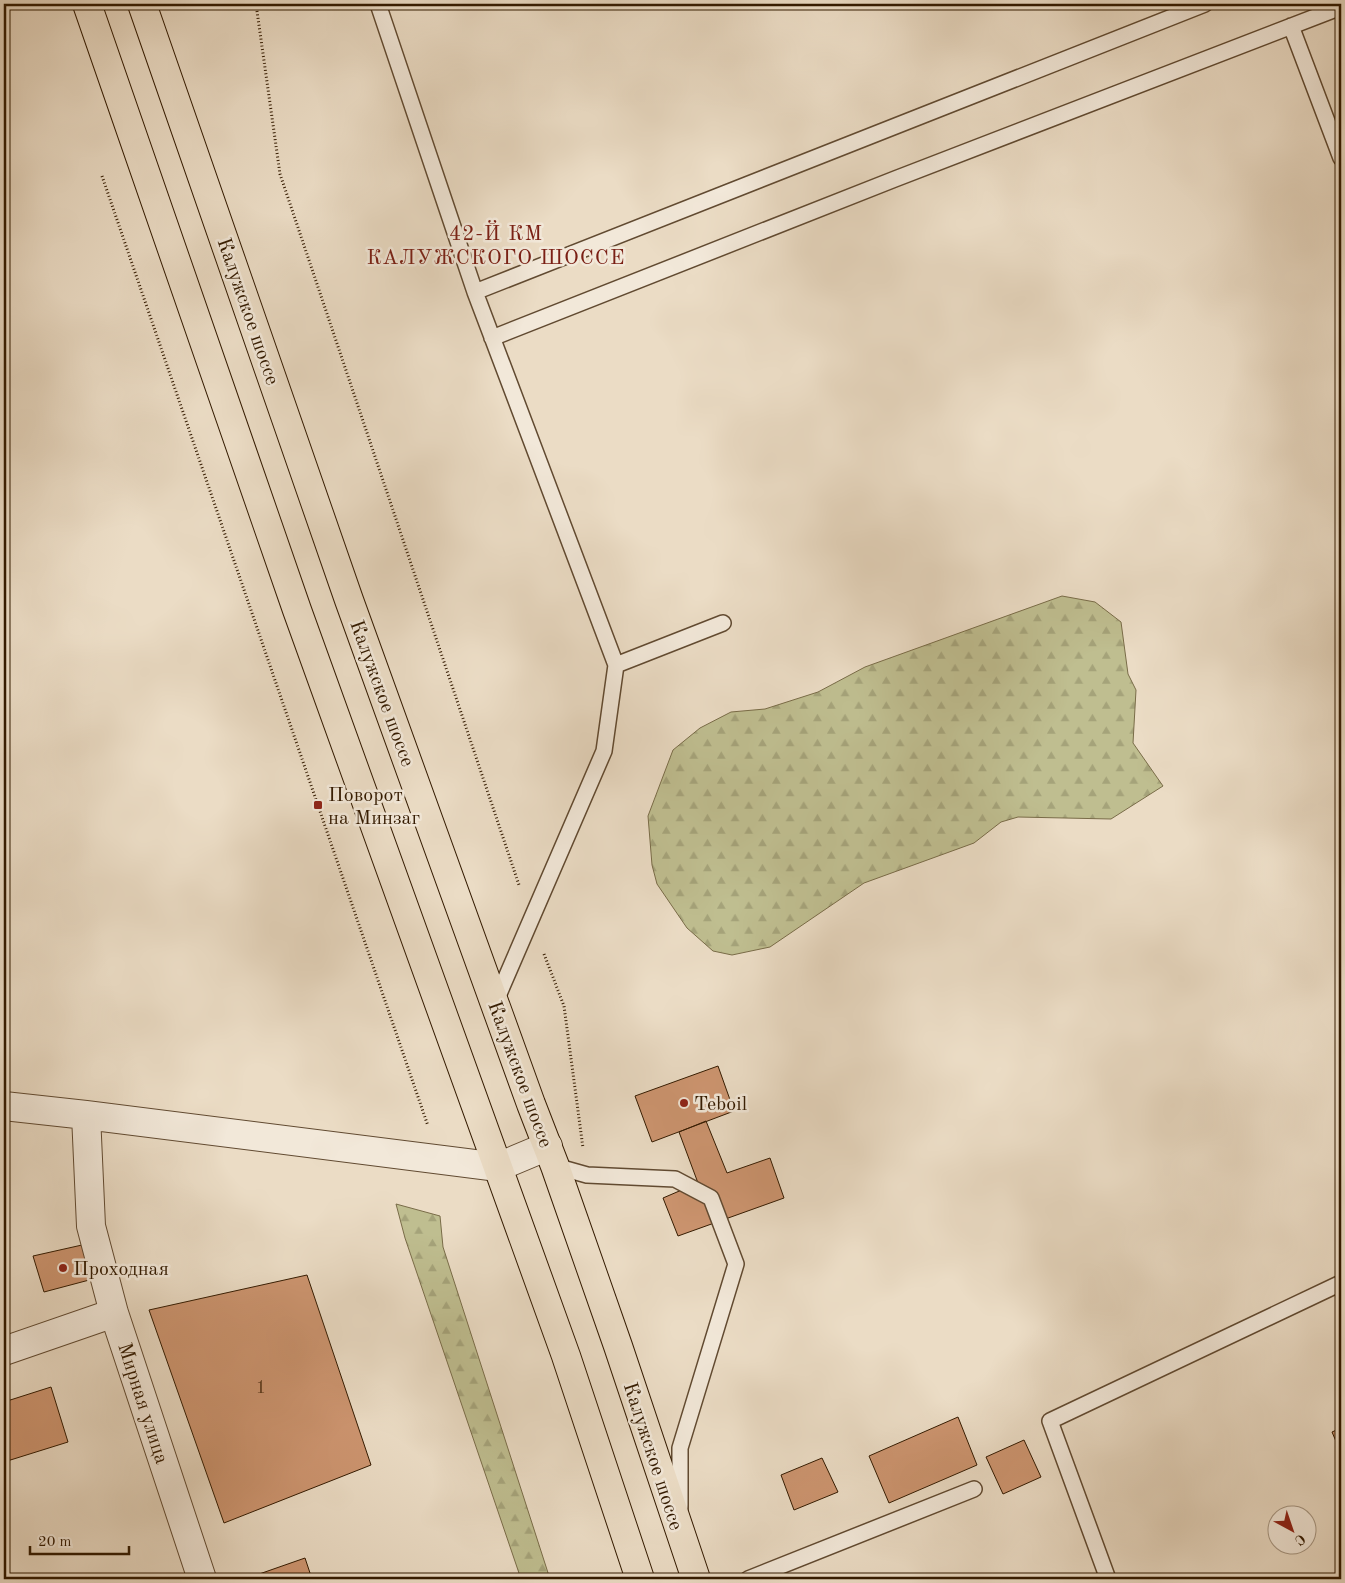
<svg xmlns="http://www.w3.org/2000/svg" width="1345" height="1583" viewBox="0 0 1345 1583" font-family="'Old Standard TT',serif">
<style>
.forest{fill:url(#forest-firs);stroke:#796c48}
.building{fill:#cd9570;stroke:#331a00}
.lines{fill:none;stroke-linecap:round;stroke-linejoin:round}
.lane-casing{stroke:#614a31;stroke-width:18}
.street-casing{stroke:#614a31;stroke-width:30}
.highway-casing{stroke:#331a00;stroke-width:30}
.path{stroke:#331a00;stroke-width:3;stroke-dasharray:1 2.5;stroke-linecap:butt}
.lane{stroke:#f2e8d9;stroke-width:15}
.street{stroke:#f2e8d9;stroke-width:28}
.highway{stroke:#ebdcc5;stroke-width:28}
.poi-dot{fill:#8f2418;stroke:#f2e8d9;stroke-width:2}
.labels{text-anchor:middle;stroke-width:5;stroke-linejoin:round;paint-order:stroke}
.number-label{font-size:18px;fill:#5a391c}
.street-label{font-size:20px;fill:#331a00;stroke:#f2e8d9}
.poi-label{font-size:20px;fill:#331a00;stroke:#f2e8d9;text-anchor:start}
.neighbourhood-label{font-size:21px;letter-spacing:1px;fill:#7a1f14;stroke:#f2e8d9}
</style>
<defs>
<pattern id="forest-firs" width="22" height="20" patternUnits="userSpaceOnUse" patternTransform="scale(1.25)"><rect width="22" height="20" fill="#bfbe90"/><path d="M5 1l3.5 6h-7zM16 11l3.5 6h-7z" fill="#a5a37a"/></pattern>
</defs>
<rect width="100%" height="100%" fill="#ebdcc5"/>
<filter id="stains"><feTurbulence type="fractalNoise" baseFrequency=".004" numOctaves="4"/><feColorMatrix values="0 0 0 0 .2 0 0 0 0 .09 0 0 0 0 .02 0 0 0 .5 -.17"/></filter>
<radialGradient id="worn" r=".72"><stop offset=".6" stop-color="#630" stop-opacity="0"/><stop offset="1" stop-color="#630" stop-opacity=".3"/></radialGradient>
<path class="forest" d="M1062 596 1095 602 1121 622 1128 674 1136 690 1133 743 1163 786 1111 819 1018 817 1001 822 974 843 864 883 770 947 732 955 713 951 687 928 657 884 652 865 648 816 673 750 700 728 731 712 765 709 818 692 865 667Z
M396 1204 440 1216 443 1247 550 1579H521L405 1238Z"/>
<path class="building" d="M718 1066 734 1111 652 1142 635 1096Z
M706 1121 727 1173 770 1158 784 1198 678 1236 663 1198 698 1183 679 1132Z
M82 1245 93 1279 44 1292 33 1256Z
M307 1275 371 1465 224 1523 149 1310Z
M51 1387 68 1442 4 1462V1402Z
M958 1417 977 1465 889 1503 869 1456Z
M1341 1428V1453L1332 1432Z
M1024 1440 1041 1477 1003 1494 986 1457Z
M822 1458 838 1492 794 1510 781 1475Z
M305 1558 312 1579H245Z
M1024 1574 1026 1579H1009Z"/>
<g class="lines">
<defs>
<path id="lane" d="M378 4 475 292 616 665 604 751 495 1003
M1291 26 1341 158
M475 292 1205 4
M492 338 895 179 1341 7
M616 665 723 623
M555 1166 587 1175 675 1179 711 1198 736 1264 680 1448V1508
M748 1579 974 1489
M1108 1579 1050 1421 1341 1283"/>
<path id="street" d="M4 1106 86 1115 498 1167 548 1146
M86 1115 91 1226 114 1313 202 1579
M4 1351 114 1313"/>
<path id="highway" d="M87 4 297 610 566 1356 640 1579
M142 4 349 600 531 1104 555 1166 618 1346 696 1579"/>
</defs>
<use href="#lane" class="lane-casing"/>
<use href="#street" class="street-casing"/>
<use href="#highway" class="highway-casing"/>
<path class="path" d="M256 4 280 174 519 885
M102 176 428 1126
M544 954 564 1006 583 1148"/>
<use href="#lane" class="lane"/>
<use href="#street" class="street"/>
<use href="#highway" class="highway"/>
</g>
<g class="poi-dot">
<rect x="313" y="800" width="10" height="10" rx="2.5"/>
<circle cx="684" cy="1103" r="5"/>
<circle cx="63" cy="1268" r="5"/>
</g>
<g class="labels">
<g class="number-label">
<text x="261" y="1393">1</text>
</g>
<g class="street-label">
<text transform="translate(249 311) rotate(71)" y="7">Калужское шоссе</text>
<text transform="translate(383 693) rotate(70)" y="7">Калужское шоссе</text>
<text transform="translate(521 1074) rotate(70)" y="7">Калужское шоссе</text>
<text transform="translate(144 1403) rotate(72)" y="7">Мирная улица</text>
<text transform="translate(654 1456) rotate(72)" y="7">Калужское шоссе</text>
</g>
<g class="poi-label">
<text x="328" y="801">Поворот<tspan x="328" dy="23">на Минзаг</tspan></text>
<text x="694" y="1110">Teboil</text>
<text x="73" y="1275">Проходная</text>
</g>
<g class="neighbourhood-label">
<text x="496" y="240">42-Й КМ<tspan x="496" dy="24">КАЛУЖСКОГО ШОССЕ</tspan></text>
</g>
</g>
<rect width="1345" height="1583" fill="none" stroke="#ebdcc5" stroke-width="20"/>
<rect x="5" y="5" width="1335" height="1573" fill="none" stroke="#331a00" stroke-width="2.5"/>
<rect x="10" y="10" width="1325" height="1563" fill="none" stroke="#331a00"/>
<g transform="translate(1292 1530) rotate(140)"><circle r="24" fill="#f2e8d9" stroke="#a69682"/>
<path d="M0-4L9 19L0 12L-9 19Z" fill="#8f2418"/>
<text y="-8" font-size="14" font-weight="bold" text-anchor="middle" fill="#331a00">С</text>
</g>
<path d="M30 1546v8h99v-8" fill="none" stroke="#331a00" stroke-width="2.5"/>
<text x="38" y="1546" font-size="15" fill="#331a00" stroke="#f2e8d9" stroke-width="4" paint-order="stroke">20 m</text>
<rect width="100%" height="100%" filter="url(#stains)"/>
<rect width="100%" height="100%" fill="url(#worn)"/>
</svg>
